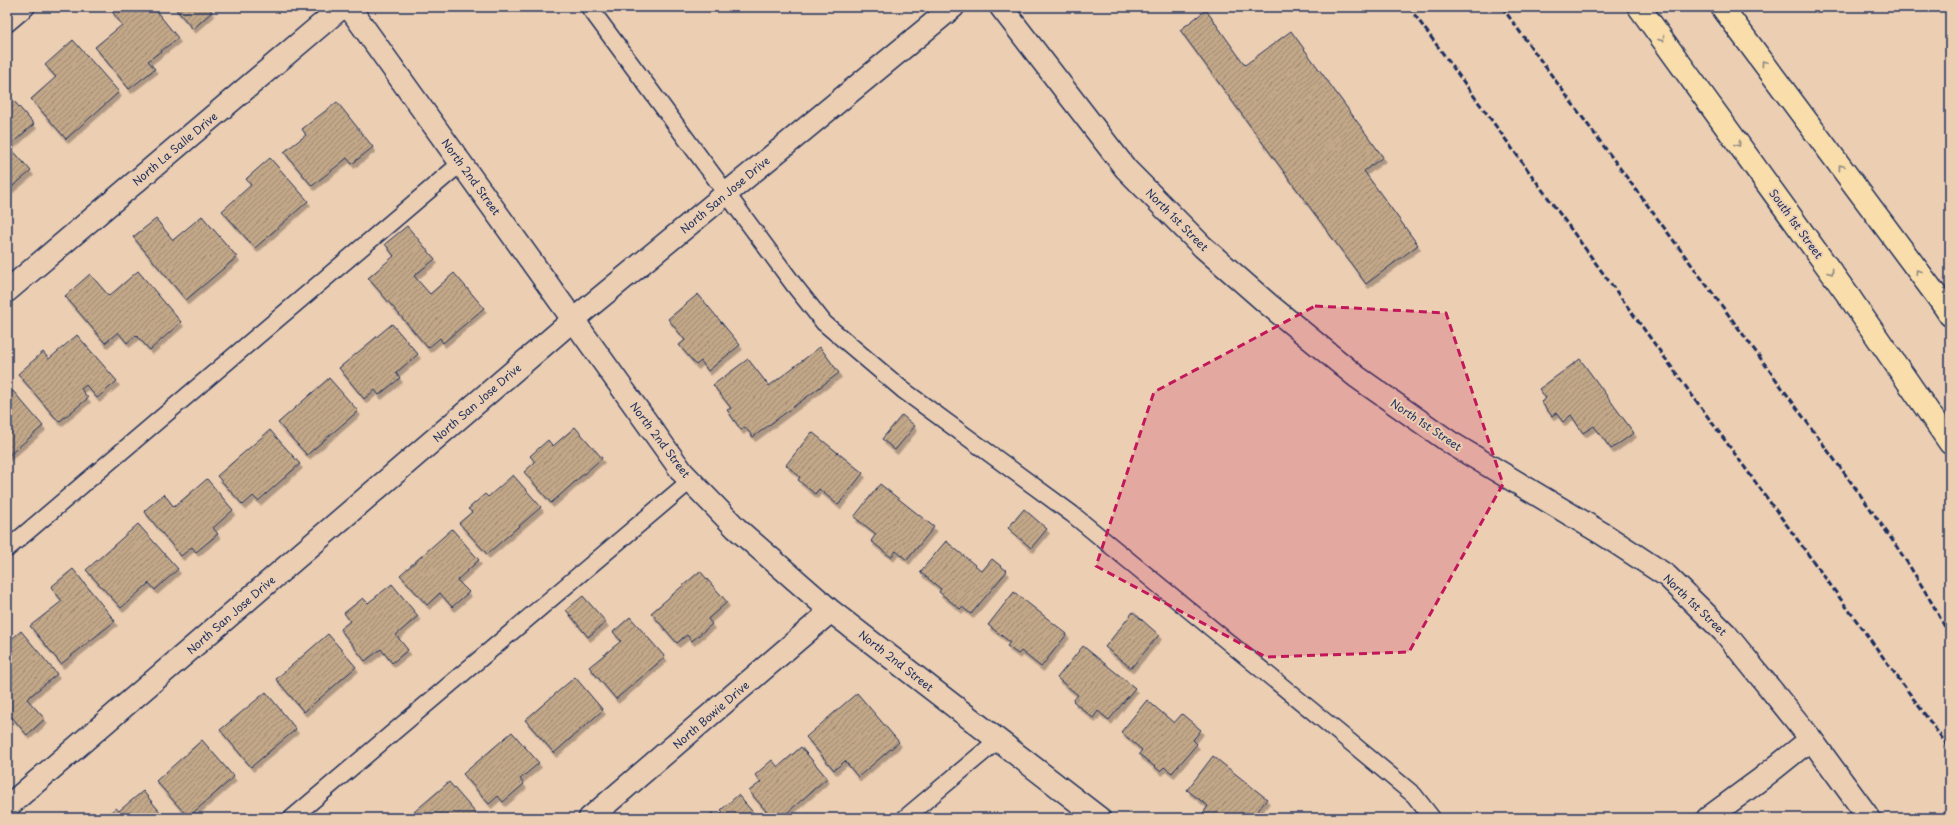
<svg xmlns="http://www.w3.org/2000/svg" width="1957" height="825" viewBox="0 0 1957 825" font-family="'Playpen Sans',sans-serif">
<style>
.building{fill:url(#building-hatch);stroke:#1b2f5e;filter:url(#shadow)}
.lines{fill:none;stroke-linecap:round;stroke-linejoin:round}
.service-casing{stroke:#1b2f5e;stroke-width:19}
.minor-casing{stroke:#1b2f5e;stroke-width:25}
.secondary-casing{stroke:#1b2f5e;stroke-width:25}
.primary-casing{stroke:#1b2f5e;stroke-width:25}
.trunk-casing{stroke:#1b2f5e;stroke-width:25}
.service{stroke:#ecceb2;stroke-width:16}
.minor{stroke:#ecceb2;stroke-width:22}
.secondary{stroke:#ecceb2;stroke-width:22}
.primary{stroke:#f9deab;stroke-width:22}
.trunk{stroke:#f9deab;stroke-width:22}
.rail{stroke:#1b2f5e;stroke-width:3;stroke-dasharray:6 3;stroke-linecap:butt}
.oneway{stroke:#8a8684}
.marked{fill:#c2185b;fill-opacity:0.2;stroke:#c2185b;stroke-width:3;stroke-dasharray:8 5;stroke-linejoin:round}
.labels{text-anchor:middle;stroke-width:4;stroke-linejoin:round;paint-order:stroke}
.street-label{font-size:11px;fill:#1b2f5e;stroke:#ecceb2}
</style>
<defs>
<pattern id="building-hatch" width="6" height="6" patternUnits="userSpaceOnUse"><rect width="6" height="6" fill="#c2a788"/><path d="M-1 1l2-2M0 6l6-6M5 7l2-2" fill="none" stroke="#9d8872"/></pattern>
<filter id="shadow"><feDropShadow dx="2.5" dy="4.5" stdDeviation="0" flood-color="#0004"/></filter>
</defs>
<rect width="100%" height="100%" fill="#ecceb2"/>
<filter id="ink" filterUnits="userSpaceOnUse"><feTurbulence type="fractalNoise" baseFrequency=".025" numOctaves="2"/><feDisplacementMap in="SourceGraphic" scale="8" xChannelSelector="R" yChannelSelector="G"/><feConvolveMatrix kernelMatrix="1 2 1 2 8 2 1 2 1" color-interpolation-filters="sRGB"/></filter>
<g filter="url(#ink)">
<path class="building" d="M115 7H153L178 38 148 61 155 69 129 89 95 47 122 25 111 10Z
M174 7H208L212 12 193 29Z
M1206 10 1245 65 1291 31 1383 157 1364 171 1418 245 1366 284 1180 30Z
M73 40 119 92 66 139 31 99 56 77 45 65Z
M7 93 34 124 9 146 31 171 7 191Z
M337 102 373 147 352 164 347 158 312 186 284 152 306 135 302 129Z
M270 158 308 201 255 248 222 211 251 185 246 179Z
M202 216 237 257 186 300 133 237 156 219 173 240Z
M407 226 435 259 414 276 430 294 454 273 484 308 443 343 440 338 428 348 368 278 394 256 385 244Z
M138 271 181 322 150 350 136 335 127 343 118 332 105 343 65 296 90 274 109 296Z
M698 294 740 345 708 371 701 361 696 365 679 345 685 340 668 319Z
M392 324 418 354 396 373 400 378 379 395 375 390 364 399 339 368Z
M77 335 117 381 97 398 86 385 81 389 88 398 59 422 18 374 43 352 49 359Z
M820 347 839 373 753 437 745 427 741 430 727 410 731 408 713 385 748 359 769 386Z
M1580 359 1634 433 1611 449 1594 426 1583 433 1571 415 1563 422 1556 413 1552 416 1541 402 1546 398 1539 389Z
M329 378 358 411 307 455 278 423Z
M13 391 43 426 7 457V396Z
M902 415 915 426 895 450 882 439Z
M575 427 602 458 551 503 524 472 535 462 530 456 548 440 553 446Z
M270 430 300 464 258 501 253 496 243 505 217 476Z
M812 432 863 473 838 505 819 489 815 494 798 480 800 477 786 465Z
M513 475 541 507 487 554 459 523 472 512 468 509 485 494 488 497Z
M207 479 233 510 213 528 218 534 196 552 192 547 181 556 144 511 164 494 174 507Z
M880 484 934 527 907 560 896 551 891 557 871 541 876 534 854 517Z
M1024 509 1047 529 1031 548 1008 528Z
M138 524 178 569 155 590 149 583 121 608 86 570Z
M452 529 479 560 457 580 469 592 452 607 440 593 427 605 400 575Z
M946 541 982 571 992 559 1007 571 971 614 962 607 960 609 939 592 941 589 920 572Z
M73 569 115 621 61 664 30 626 62 601 51 587Z
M700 571 727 602 708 619 712 624 692 641 687 635 677 643 651 613Z
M392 584 418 616 396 635 408 650 392 663 381 649 365 661 340 629 350 621 344 613 363 598 368 603Z
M1014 592 1067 634 1041 667 1021 651 1018 654 1007 646 1010 642 988 625Z
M583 596 606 622 588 637 566 610Z
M1133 612 1159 635 1131 668 1105 647Z
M630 617 665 657 616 699 589 667 621 641 613 632Z
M21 631 57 674 27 699 45 719 27 735 10 715 7 717V643Z
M328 634 356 667 304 712 276 679Z
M1083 646 1135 688 1109 720 1098 711 1093 718 1073 701 1078 695 1057 678Z
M575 677 603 710 554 753 525 720Z
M266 692 296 729 251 767 220 730Z
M857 693 899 742 858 777 845 761 834 770 806 737Z
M1147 700 1174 723 1182 714 1201 730 1193 740 1197 744 1172 773 1164 767 1160 771 1139 754 1142 750 1121 732Z
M512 732 539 763 520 779 524 784 503 802 498 796 489 804 463 774Z
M202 740 234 777 188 817 156 781Z
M801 747 827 778 781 818H772L749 791 761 782 755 775 772 760 778 767Z
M1213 756 1267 799 1252 818H1225L1221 815 1219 818H1209L1203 813 1208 806 1187 790Z
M449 782 480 818H407Z
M143 791 165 818H103L116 808 119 811Z
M738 795 758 818H706L712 813 716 818 723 812 721 810Z"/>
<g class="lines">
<defs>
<path id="service" d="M589 7 794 285 824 323 903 390 1072 514 1355 746 1414 795 1432 818
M7 24 27 7
M7 549 461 163
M292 818 690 481
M905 818 998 740"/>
<path id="minor" d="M349 7 683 473 736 528 831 611 1099 818
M7 291 342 7
M7 807 573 320 953 7
M590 818 831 611"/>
<path id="secondary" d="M1001 7 1126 169 1203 247 1268 304 1357 377 1451 443 1603 534 1667 576 1726 634 1811 739 1869 818
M1708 818 1761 779 1811 739"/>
<path id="primary" d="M1639 7 1850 298
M1722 7 1942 303"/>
<path id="trunk" d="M1850 298 1950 443
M1942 303 1950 315"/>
</defs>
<use href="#service" class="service-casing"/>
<use href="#minor" class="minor-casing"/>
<use href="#secondary" class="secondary-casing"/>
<use href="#primary" class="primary-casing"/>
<use href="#trunk" class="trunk-casing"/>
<use href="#service" class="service"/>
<use href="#minor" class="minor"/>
<use href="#secondary" class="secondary"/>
<use href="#primary" class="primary"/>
<use href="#trunk" class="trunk"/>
<path class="rail" d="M1409 7 1950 749
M1502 7C1600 143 1701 276 1799 411 1851 484 1910 556 1950 637"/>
</g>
<defs><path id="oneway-chevron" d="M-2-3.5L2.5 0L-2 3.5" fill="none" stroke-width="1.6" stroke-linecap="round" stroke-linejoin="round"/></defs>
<g class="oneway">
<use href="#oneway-chevron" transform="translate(1662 39) rotate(54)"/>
<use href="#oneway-chevron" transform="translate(1764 63) rotate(-127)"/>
<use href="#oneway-chevron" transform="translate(1738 144) rotate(54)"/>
<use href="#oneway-chevron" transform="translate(1841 167) rotate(-127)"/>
<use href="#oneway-chevron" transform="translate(1831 272) rotate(54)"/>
<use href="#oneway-chevron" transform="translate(1918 272) rotate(-127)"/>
</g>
</g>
<path class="marked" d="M1315 306 1446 313 1503 484 1409 652 1266 657 1096 566 1154 392Z"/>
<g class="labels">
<g class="street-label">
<text transform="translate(175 149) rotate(-40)" y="4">North La Salle Drive</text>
<text transform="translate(471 177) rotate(54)" y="4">North 2nd Street</text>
<text transform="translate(725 195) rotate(-40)" y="4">North San Jose Drive</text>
<text transform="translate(1177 220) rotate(45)" y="4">North 1st Street</text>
<text transform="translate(1796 224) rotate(54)" y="4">South 1st Street</text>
<text transform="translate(477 403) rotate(-41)" y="4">North San Jose Drive</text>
<text transform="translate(1426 425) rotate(34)" y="4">North 1st Street</text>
<text transform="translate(660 440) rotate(53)" y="4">North 2nd Street</text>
<text transform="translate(1695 605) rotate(44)" y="4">North 1st Street</text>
<text transform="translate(231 615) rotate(-41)" y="4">North San Jose Drive</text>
<text transform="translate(896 661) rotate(38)" y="4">North 2nd Street</text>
<text transform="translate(711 715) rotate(-41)" y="4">North Bowie Drive</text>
</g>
</g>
<rect width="1957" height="825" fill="none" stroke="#ecceb2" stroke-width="24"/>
<rect x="12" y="12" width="1933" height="801" fill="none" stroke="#1b2f5e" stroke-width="1.5" filter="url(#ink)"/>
</svg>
